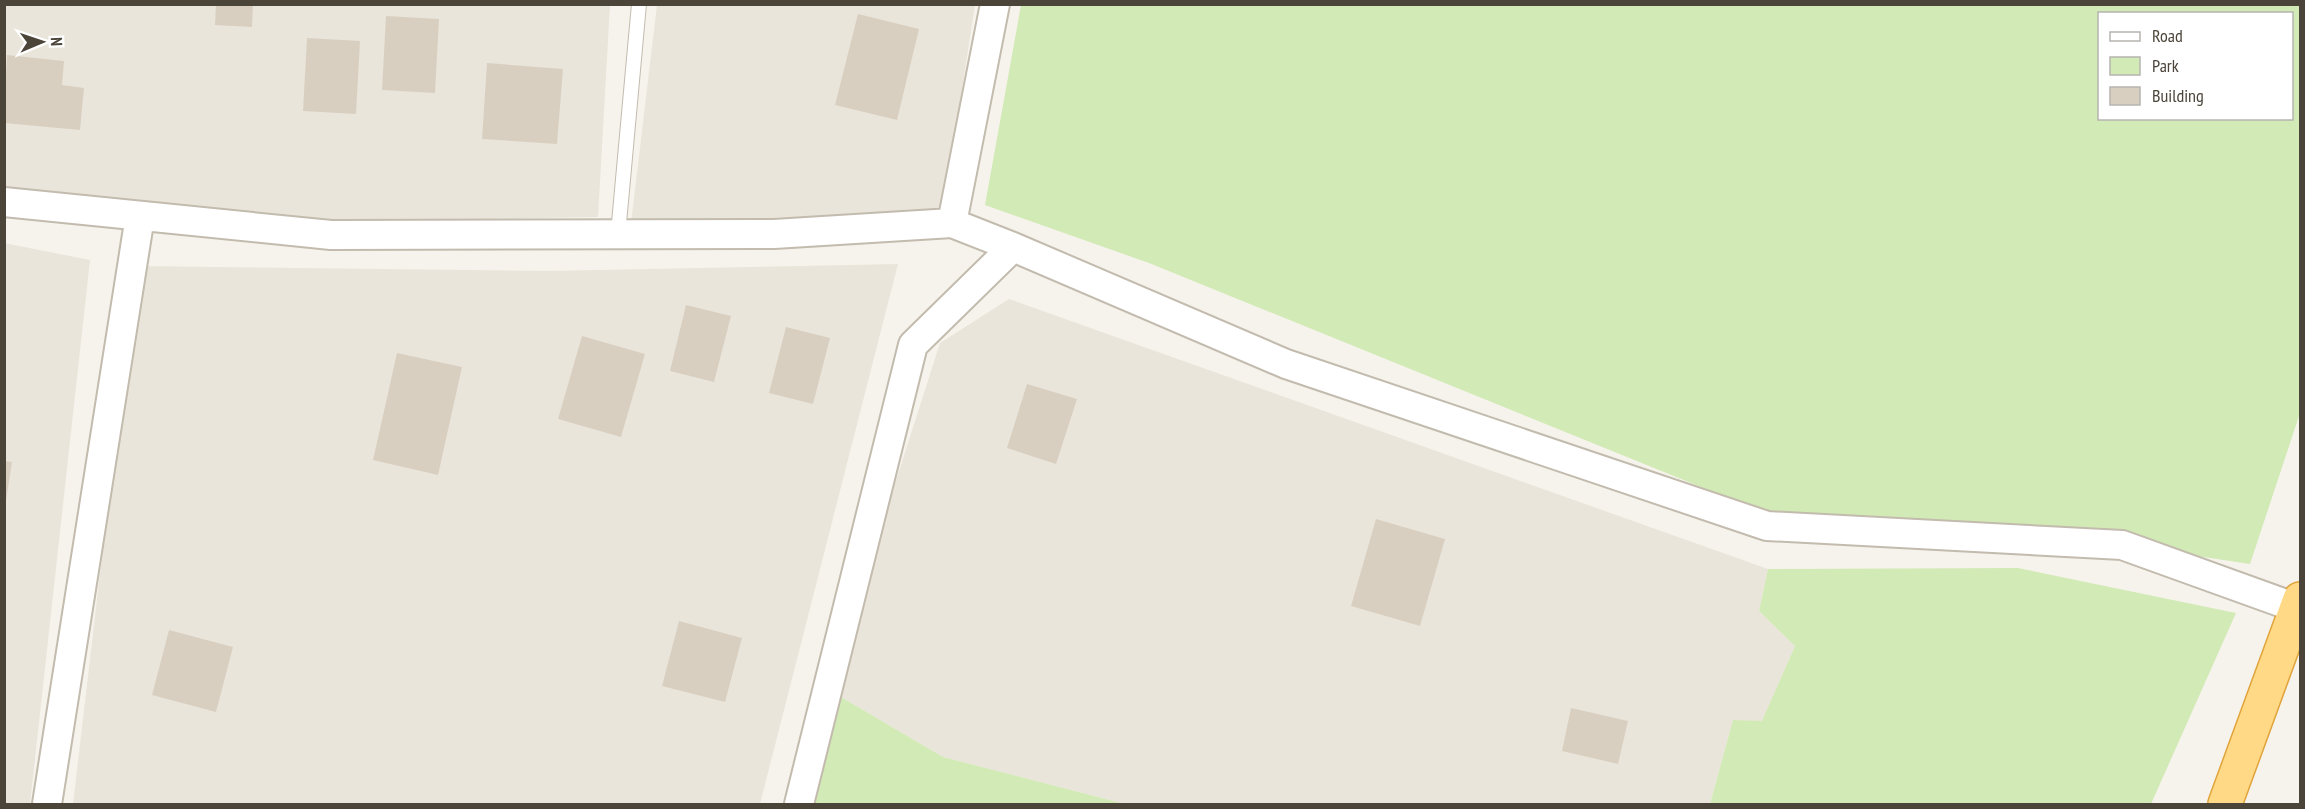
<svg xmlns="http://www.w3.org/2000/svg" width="2305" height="809" viewBox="0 0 2305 809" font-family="'PT Sans Narrow',sans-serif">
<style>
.residential{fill:#eae5da}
.green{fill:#d2eab5;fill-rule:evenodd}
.building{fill:#d8cfc1}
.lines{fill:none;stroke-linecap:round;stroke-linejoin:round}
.service-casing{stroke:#c2bbae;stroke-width:16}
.minor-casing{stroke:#c2bbae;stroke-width:32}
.trunk-casing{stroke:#e0a43c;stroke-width:36}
.service{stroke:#fff;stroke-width:14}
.minor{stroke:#fff;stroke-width:28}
.trunk{stroke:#ffd985;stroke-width:33}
</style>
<rect width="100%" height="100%" fill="#f6f3ec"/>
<path class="residential" d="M5 5H610L598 217 141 225 5 197Z
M657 5H975L943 212 631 223Z
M4 243 90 260 30 804H4Z
M898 264 760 804H73L136 266 546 271Z
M1009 299 1768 569 1759 611 1795 646 1762 722 1733 720 1710 804H1125L943 757 829 690 940 343Z"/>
<path class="green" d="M1021 5H2300V413L2250 564 2006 527 1770 515 1149 263 985 205ZM2100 14H2292V118H2100Z
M2018 568 2236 613 2151 804H1710L1733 720 1762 721 1795 646 1759 611 1768 569Z
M829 690 943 757 1125 804H805Z"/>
<path class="building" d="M216 4H253L252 27 215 25Z
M858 14 919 29 897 120 835 105Z
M386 16 439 19 435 93 382 90Z
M307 38 360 41 356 114 303 111Z
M7 55 64 61 62 85 84 88 80 130 4 123Z
M487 63 563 69 557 144 482 139Z
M686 305 731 316 714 382 670 371Z
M786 327 830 338 813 404 769 393Z
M582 336 645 354 621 437 558 419Z
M397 353 462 367 438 475 373 460Z
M1027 384 1077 399 1056 464 1007 448Z
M4 461 12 462 6 501 4 500Z
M1376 519 1445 539 1420 626 1351 606Z
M679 621 742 638 725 702 662 686Z
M169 630 233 647 216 712 152 695Z
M1571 708 1628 721 1618 764 1562 751Z"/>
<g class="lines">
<defs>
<path id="service" d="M618 234 639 4"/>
<path id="minor" d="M4 202 331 235 774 234 952 223 1013 247 1286 364 1767 526 2122 545 2297 608
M952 223 995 4
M47 804 140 216
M799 804 913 345 1013 247"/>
<path id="trunk" d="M2225 804 2300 599"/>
</defs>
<use href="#service" class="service-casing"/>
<use href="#minor" class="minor-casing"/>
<use href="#trunk" class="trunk-casing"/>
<use href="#service" class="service"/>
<use href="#minor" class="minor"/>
<use href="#trunk" class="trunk"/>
</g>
<rect width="2305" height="809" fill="none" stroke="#4b4439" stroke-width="12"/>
<rect x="2098" y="12" width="195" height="108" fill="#ffffff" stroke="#b7b4b0" stroke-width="1.5"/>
<rect x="2110" y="32" width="30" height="9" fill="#ffffff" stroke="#b7b4b0" stroke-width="1.5"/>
<text x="2152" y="42" font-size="18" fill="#4b4439">Road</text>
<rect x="2110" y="57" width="30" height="18" fill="#d2eab5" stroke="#b7b4b0" stroke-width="1.5"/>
<text x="2152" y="72" font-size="18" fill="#4b4439">Park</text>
<rect x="2110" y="87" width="30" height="18" fill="#d8cfc1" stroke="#b7b4b0" stroke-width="1.5"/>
<text x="2152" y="102" font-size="18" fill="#4b4439">Building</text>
<g transform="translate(42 42) rotate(88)" stroke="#ffffff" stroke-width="4.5" paint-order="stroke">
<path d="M0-4.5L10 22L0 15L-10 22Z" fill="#4b4439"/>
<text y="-9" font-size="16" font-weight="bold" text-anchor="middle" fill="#4b4439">N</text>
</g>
</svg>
